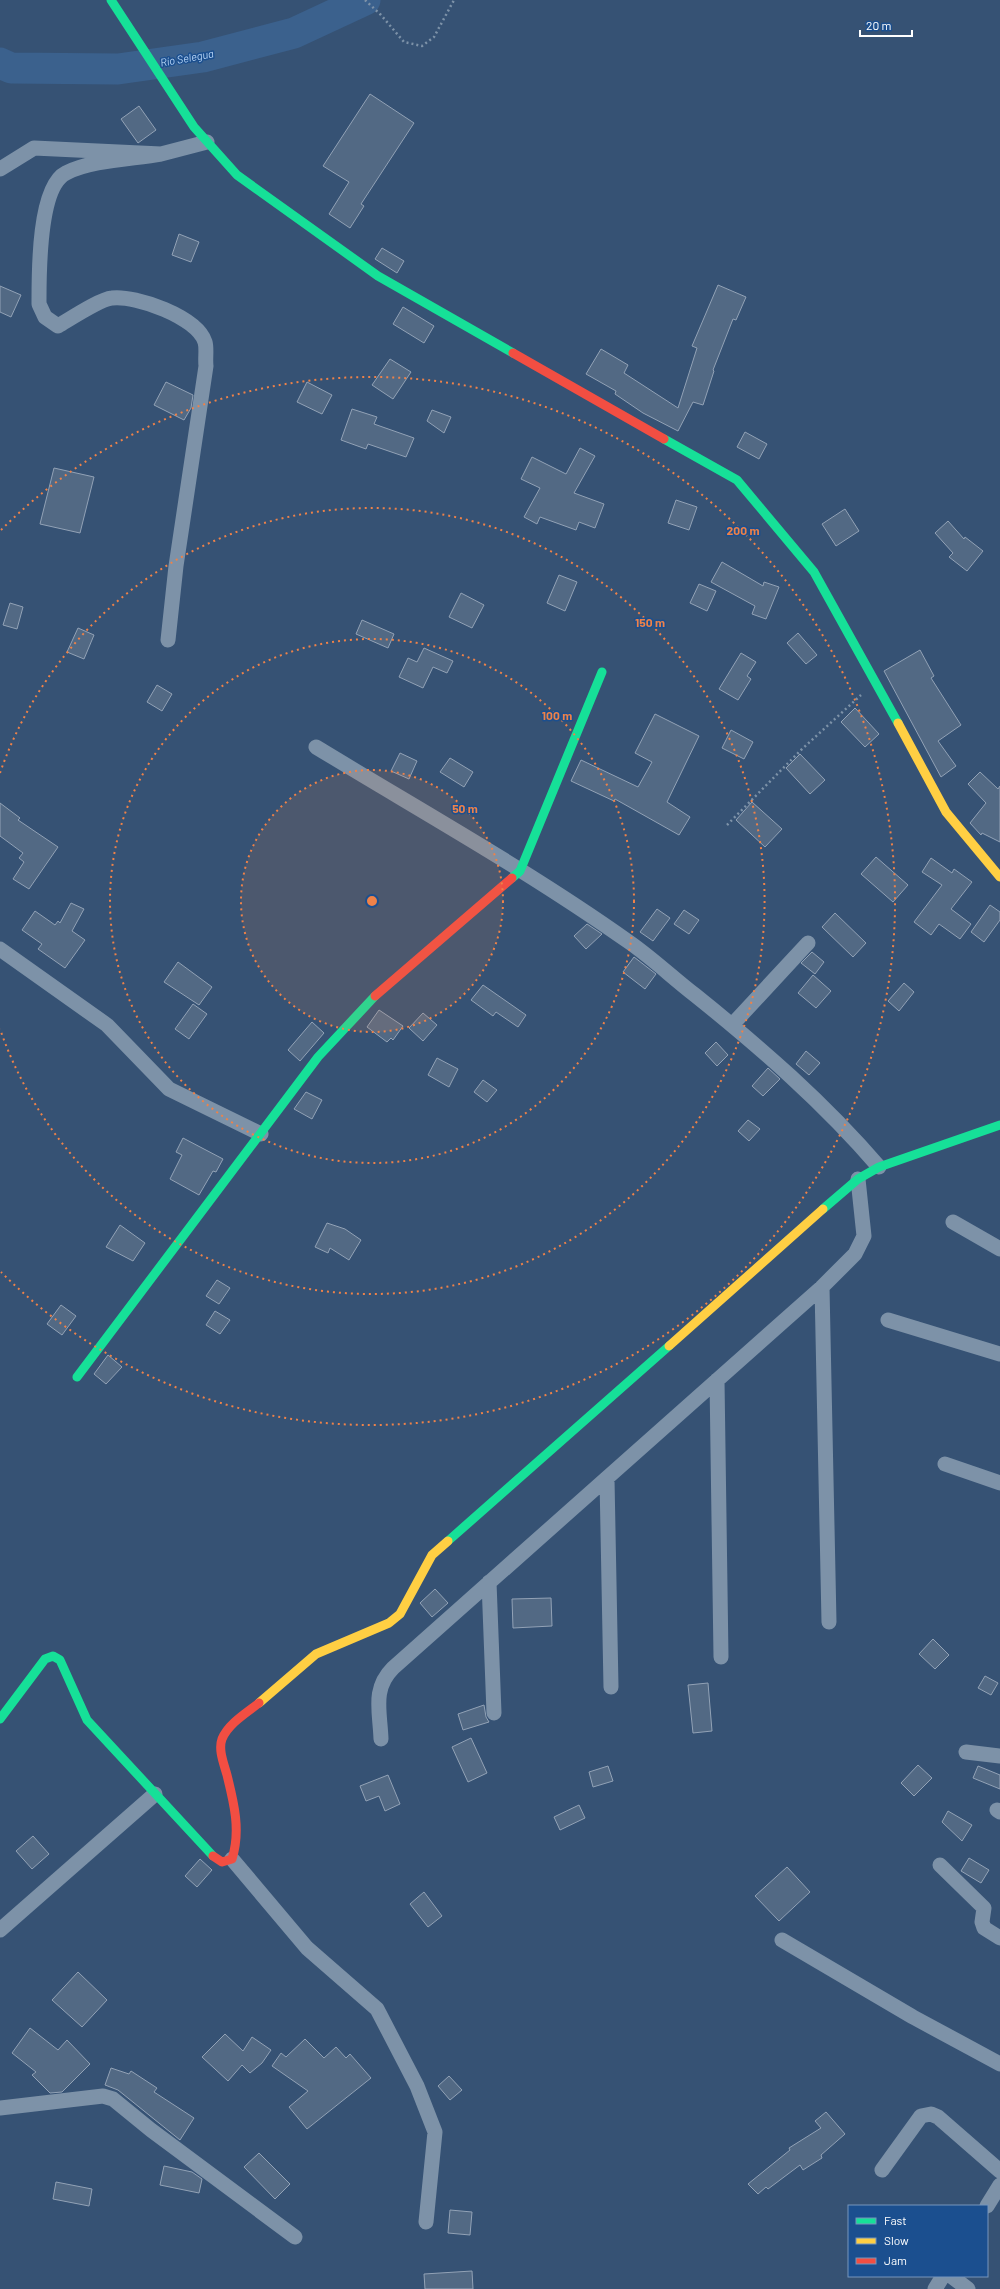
<svg xmlns="http://www.w3.org/2000/svg" width="1000" height="2289" viewBox="0 0 1000 2289" font-family="Barlow,sans-serif">
<style>
.lines{fill:none;stroke-linecap:round;stroke-linejoin:round}
.river{stroke:#3b618d;stroke-width:31}
.building{fill:#526984;stroke:#92a2b6}
.path{stroke:#7d92a8;stroke-width:2.5;stroke-dasharray:2 3;stroke-linecap:butt}
.street{stroke:#7d92a8;stroke-width:15}
.fast{stroke:#16e098;stroke-width:9}
.slow{stroke:#ffcf43;stroke-width:9}
.jam{stroke:#f24e42;stroke-width:9}
.ring{fill:none;stroke:#ee8249;stroke-width:2;stroke-dasharray:2 4}
.labels{text-anchor:middle;stroke-width:3;stroke-linejoin:round;paint-order:stroke}
.water-label{font-size:11px;font-style:italic;fill:#b5d3f5;stroke:#1b4f8f}
.centre{fill:#ee8249;stroke:#1b4f8f;stroke-width:2}
.ring-label{font-size:12px;text-anchor:middle;font-weight:bold;fill:#ee8249;stroke:#1b4f8f;stroke-width:3;stroke-linejoin:round;paint-order:stroke}
</style>
<rect width="100%" height="100%" fill="#365274"/>
<g class="lines">
<path class="river" d="M0 63 11 68 118 69 203 57 294 33 365 0"/>
</g>
<path class="building" d="M370 94 414 123 361 204 364 206 350 228 329 214 349 182 323 166Z
M139 106 156 130 138 143 121 119Z
M179 234 199 242 191 262 172 255Z
M382 248 404 261 397 273 375 259Z
M718 285 746 297 736 320 733 319 713 370 714 371 703 405 693 402 678 431 643 413 615 394 616 391 586 374 601 349 628 365 624 373 678 408 697 348 692 346Z
M0 286 21 295 11 317 0 312Z
M403 307 434 326 424 343 393 324Z
M390 359 411 372 393 399 372 385Z
M166 382 193 395 191 408 184 420 154 405Z
M307 382 332 395 322 414 297 402Z
M352 409 377 417 374 424 414 438 406 457 368 444 366 449 341 440Z
M432 410 451 417 444 433 427 421Z
M745 432 767 444 759 459 737 447Z
M580 448 595 456 574 493 604 504 595 528 579 522 576 530 540 517 537 524 524 517 540 488 521 479 532 457 566 474Z
M54 468 94 477 80 533 40 524Z
M676 500 697 507 689 530 668 523Z
M845 509 859 531 836 546 822 524Z
M948 521 964 539 965 537 983 551 967 571 949 557 953 553 935 533Z
M722 562 763 586 764 582 779 587 766 619 752 614 755 606 711 582Z
M559 575 577 582 565 611 547 603Z
M699 584 716 591 707 611 690 603Z
M461 593 484 605 472 628 449 617Z
M10 603 23 607 17 629 3 625Z
M362 620 394 634 388 648 356 634Z
M78 628 94 635 84 659 67 652Z
M798 633 817 655 806 664 787 643Z
M424 648 453 661 447 673 433 667 423 688 399 677 408 658 417 662Z
M920 650 934 676 931 678 961 725 938 741 956 766 941 777 884 671Z
M741 653 756 662 747 676 751 679 738 700 719 689Z
M157 685 172 694 162 711 147 702Z
M855 708 879 734 865 747 841 722Z
M655 714 699 736 667 802 690 817 679 835 615 799 614 801 571 781 581 760 638 787 652 762 635 753Z
M731 730 753 742 744 759 722 748Z
M400 753 417 761 409 779 391 771Z
M800 754 825 780 810 794 786 768Z
M450 758 473 772 464 787 440 772Z
M980 772 998 789 1000 786V842L982 833 981 835 970 823 986 803 968 784Z
M752 802 782 829 765 847 736 820Z
M0 803 20 818 18 820 58 847 29 889 13 879 24 862 19 858 23 853 0 836Z
M876 857 908 885 893 902 861 874Z
M931 858 952 873 954 869 972 882 951 909 971 924 960 939 939 924 931 935 914 922 942 885 922 872Z
M71 903 84 909 72 931 85 940 65 968 38 949 42 944 22 930 35 911 55 925 58 921 60 923Z
M990 905 1000 912V920L984 942 971 932Z
M657 909 670 918 653 941 640 932Z
M684 910 699 920 689 934 674 924Z
M835 913 866 943 853 957 822 927Z
M587 924 602 934 586 949 574 936Z
M812 952 824 962 815 974 801 963Z
M634 957 656 974 645 989 623 972Z
M178 962 212 987 199 1005 164 982Z
M813 975 831 991 816 1008 798 993Z
M904 983 914 992 899 1011 888 1001Z
M483 985 526 1015 518 1027 496 1012 493 1016 471 1000Z
M193 1004 207 1014 189 1039 175 1029Z
M379 1010 403 1026 393 1040 391 1038 387 1042 367 1027Z
M423 1013 437 1025 423 1041 409 1028Z
M312 1022 324 1033 300 1061 288 1050Z
M716 1042 728 1055 717 1066 705 1053Z
M806 1051 820 1063 809 1075 796 1064Z
M437 1058 458 1069 449 1087 428 1075Z
M768 1068 780 1079 763 1096 752 1086Z
M483 1080 497 1090 487 1102 474 1092Z
M306 1092 322 1100 312 1119 294 1109Z
M748 1120 760 1129 749 1141 738 1131Z
M183 1138 223 1159 216 1172 213 1171 199 1195 170 1179 182 1155 176 1152Z
M327 1223 345 1229 361 1240 349 1260 330 1248 328 1253 315 1247Z
M120 1225 145 1243 133 1261 106 1247Z
M217 1280 230 1288 219 1304 206 1296Z
M61 1305 76 1316 62 1335 47 1324Z
M215 1311 230 1320 220 1334 206 1325Z
M108 1355 122 1367 106 1384 94 1374Z
M435 1589 448 1603 432 1617 420 1603Z
M551 1598 552 1626 513 1628 512 1599Z
M933 1639 949 1655 935 1669 919 1654Z
M985 1676 998 1683 991 1695 978 1688Z
M708 1683 712 1731 693 1733 688 1685Z
M484 1705 486 1717 489 1722 463 1730 458 1714Z
M471 1738 487 1773 468 1782 452 1747Z
M918 1765 932 1778 914 1796 901 1783Z
M608 1766 613 1781 593 1787 589 1772Z
M978 1766 1000 1775V1789L973 1778Z
M388 1775 400 1804 385 1811 379 1796 366 1801 360 1786Z
M579 1805 585 1818 560 1830 554 1817Z
M948 1811 972 1825 962 1841 942 1822Z
M33 1836 49 1854 32 1869 16 1851Z
M969 1858 989 1870 981 1883 961 1871Z
M200 1859 212 1870 197 1887 185 1876Z
M787 1867 810 1892 779 1921 755 1896Z
M424 1892 442 1916 428 1927 410 1904Z
M78 1972 107 2000 82 2027 52 2000Z
M30 2028 58 2050 67 2040 90 2064 62 2092 50 2093 32 2075 36 2072 12 2053Z
M225 2034 243 2051 252 2037 271 2050 262 2063 250 2073 242 2065 228 2081 202 2057Z
M305 2039 324 2058 336 2047 346 2058 350 2054 371 2078 307 2129 289 2107 308 2091 272 2066 281 2053 286 2057Z
M111 2068 129 2074 131 2071 157 2088 154 2092 194 2118 180 2140 118 2090 105 2085Z
M449 2076 462 2090 450 2100 438 2086Z
M826 2112 845 2134 821 2155 822 2158 803 2170 800 2165 768 2189 766 2187 758 2194 748 2184 790 2150 789 2148 821 2128 815 2121Z
M259 2153 290 2184 275 2199 244 2167Z
M164 2166 192 2172 202 2179 199 2193 160 2185Z
M56 2182 92 2189 89 2206 53 2199Z
M450 2210 472 2212 470 2235 448 2233Z
M472 2271 473 2289H425L424 2274Z"/>
<g class="lines">
<path class="path" d="M365 0 381 15 404 42 422 46 434 37 454 0
M727 825 801 750 861 695"/>
<path class="street" d="M161 154C133 159 91 160 66 173 38 187 39 275 39 304L45 317 58 326C70 319 100 299 112 298 136 295 197 317 205 342 207 348 205 359 206 366L176 566 168 640
M0 169 34 148 161 154 207 142
M316 747C421 811 529 871 629 942 652 958 673 978 695 995 761 1048 824 1103 879 1167
M0 949 107 1025 169 1089 261 1134
M732 1025 808 943
M953 1222 1000 1249
M822 1287 829 1622
M888 1320 1000 1354
M717 1380 721 1657
M945 1464 1000 1483
M607 1479 611 1687
M489 1582 494 1713
M381 1739C380 1711 372 1689 393 1668L822 1287 855 1254 864 1236 858 1179
M966 1752 1000 1756
M997 1810 1000 1812
M232 1859 307 1948 377 2009 417 2086 435 2132 426 2222
M940 1865 984 1908 982 1922 984 1928 1000 1938
M0 1930 155 1794
M782 1940 913 2017 1000 2064
M0 2108 103 2096 113 2099 151 2130 295 2237
M882 2170 921 2116 931 2114 938 2117 1000 2171
M987 2206 1000 2185
M951 2276 968 2289
M935 2289 943 2276"/>
<path class="fast" d="M111 0 194 127 237 175 378 276 513 353
M664 439 737 480 814 572 898 723
M512 878 520 871 602 672
M823 1209 858 1179 879 1167 1000 1125
M77 1377 318 1057 375 996
M448 1541 669 1346
M0 1719 45 1659 53 1656 60 1660 87 1720 213 1856"/>
<path class="slow" d="M898 723 946 812 1000 877
M669 1346 823 1209
M259 1703 316 1654 389 1623 400 1614 432 1555 448 1541"/>
<path class="jam" d="M513 353 664 439
M375 996 512 878
M213 1856 222 1862 232 1859C241 1831 234 1803 227 1775 224 1764 218 1750 222 1739 228 1724 246 1713 259 1703"/>
</g>
<circle cx="372" cy="901" r="131" fill="#ee8249" fill-opacity=".12"/>
<g class="ring">
<circle cx="372" cy="901" r="131"/>
<circle cx="372" cy="901" r="262"/>
<path d="M0 773A393 393 0 1 1 0 1029"/>
<path d="M1 530A524 524 0 1 1 1 1272"/>
</g>
<g class="labels">
<g class="water-label">
<text transform="translate(187 58) rotate(-10)" y="4">Río Selegua</text>
</g>
</g>
<circle cx="372" cy="901" r="6" class="centre"/>
<g class="ring-label">
<text x="743" y="535">200 m</text>
<text x="650" y="627">150 m</text>
<text x="557" y="720">100 m</text>
<text x="465" y="813">50 m</text>
</g>
<rect x="848" y="2205" width="140" height="72" fill="#1b4f8f" stroke="#7695bc"/>
<rect x="856" y="2218" width="20" height="6" fill="#16e098" stroke="#7695bc"/>
<text x="884" y="2225" font-size="12" fill="#ffffff">Fast</text>
<rect x="856" y="2238" width="20" height="6" fill="#ffcf43" stroke="#7695bc"/>
<text x="884" y="2245" font-size="12" fill="#ffffff">Slow</text>
<rect x="856" y="2258" width="20" height="6" fill="#f24e42" stroke="#7695bc"/>
<text x="884" y="2265" font-size="12" fill="#ffffff">Jam</text>
<path d="M860 30v6h52v-6" fill="none" stroke="#ffffff" stroke-width="2"/>
<text x="866" y="30" font-size="12" fill="#ffffff" stroke="#1b4f8f" stroke-width="3" paint-order="stroke">20 m</text>
</svg>
